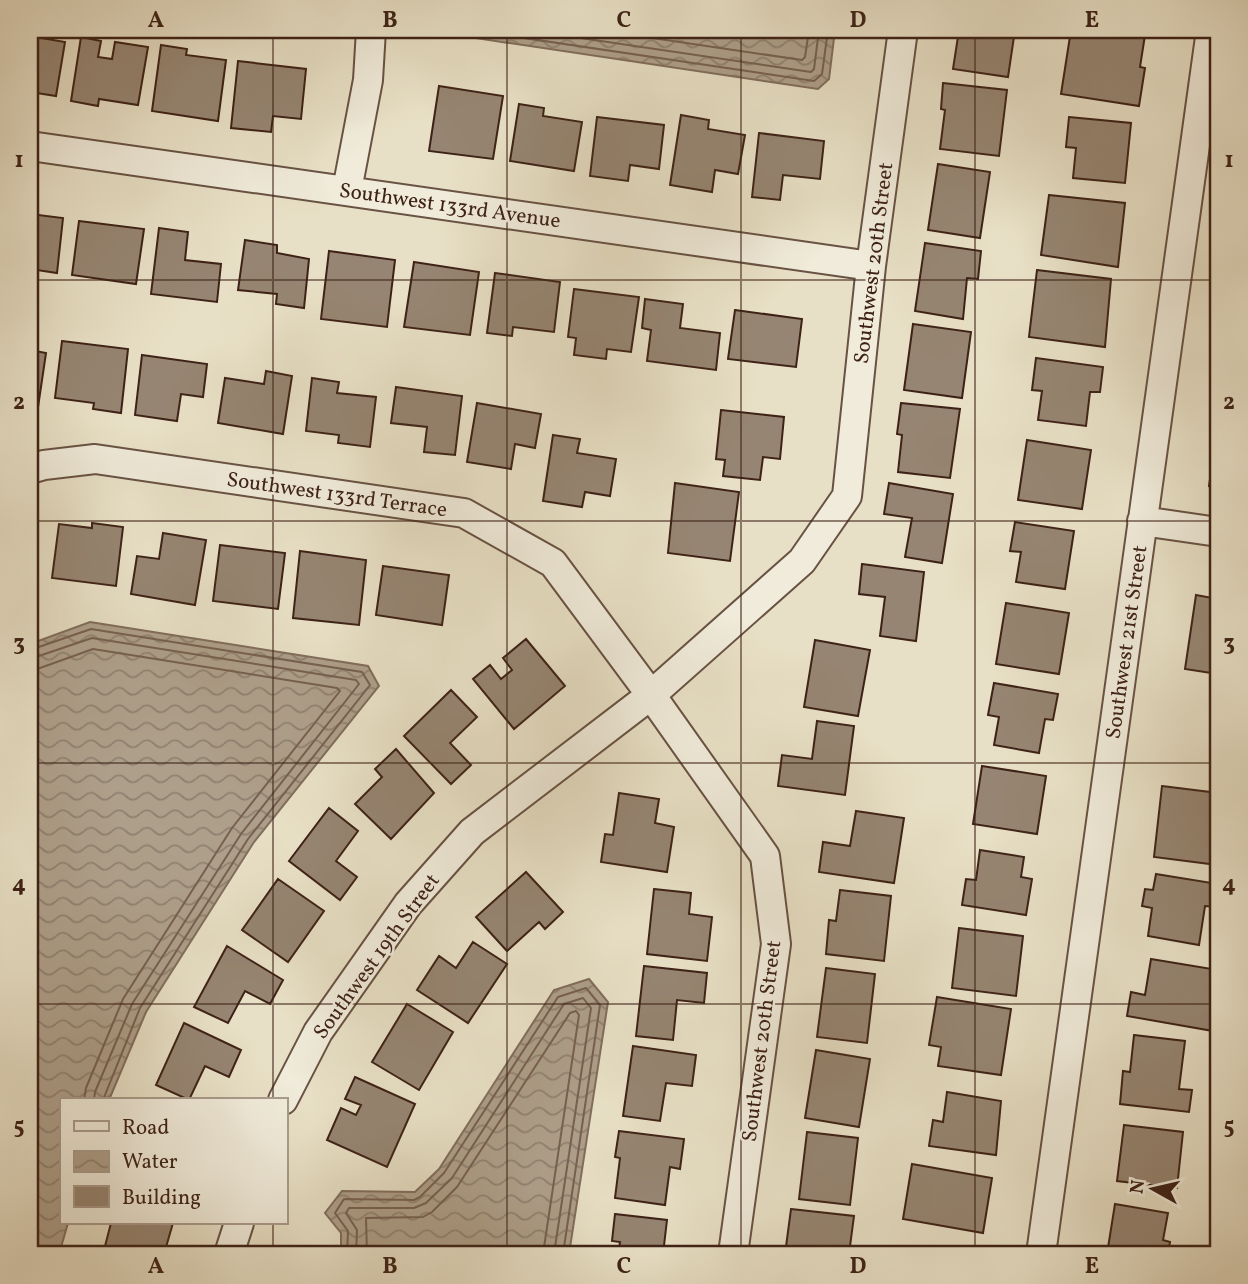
<svg xmlns="http://www.w3.org/2000/svg" width="1248" height="1284" viewBox="0 0 1248 1284" font-family="Vollkorn,serif">
<style>
.water{fill:url(#water-waves);stroke:#816d5c;stroke-width:2}
.lines{fill:none;stroke-linecap:round;stroke-linejoin:round}
.shore{stroke:#766050;stroke-width:2}
.building{fill:#968572;stroke:#3e2217;stroke-width:2}
.street-casing{stroke:#685243;stroke-width:32}
.street{stroke:#f0ebda;stroke-width:28}
.grid{fill:none;stroke:#3e2217;stroke-width:2;stroke-opacity:0.55}
.labels{text-anchor:middle;stroke-width:5;stroke-linejoin:round;paint-order:stroke}
.street-label{font-size:21px;fill:#3e2217;stroke:#f0ebda}
.neatline{fill:none;stroke:#3e2217;stroke-width:2.5}
.grid-label{font-size:23px;text-anchor:middle;font-weight:bold;fill:#3e2217}
</style>
<defs>
<pattern id="water-waves" width="16" height="10" patternUnits="userSpaceOnUse" patternTransform="scale(1.75)"><rect width="16" height="10" fill="#ae9f8a"/><path d="M0 5q4-4 8 0t8 0" fill="none" stroke="#8f8170"/></pattern>
</defs>
<rect width="100%" height="100%" fill="#e8e0c6"/>
<filter id="stains"><feTurbulence type="fractalNoise" baseFrequency=".00286" numOctaves="4"/><feColorMatrix values="0 0 0 0 .2 0 0 0 0 .09 0 0 0 0 .02 0 0 0 .5 -.17"/></filter>
<radialGradient id="worn" r=".72"><stop offset=".6" stop-color="#630" stop-opacity="0"/><stop offset="1" stop-color="#630" stop-opacity=".3"/></radialGradient>
<path class="water" d="M462 30H835L829 79 818 89 462 36Z
M90 622 368 666 379 686 254 842 146 1012 109 1100H61V1223H68L59 1254H30V644Z
M589 979 608 1002 569 1254H341V1233L325 1213 342 1191 415 1192 439 1169 554 990Z"/>
<g class="lines">
<path class="shore" d="M470 30 814 81 822 74 828 30
M526 30 811 72 814 69 819 30
M598 30 802 60 805 57 809 30
M30 650 91 629 362 672 370 685 248 839 140 1008 103 1100
M30 659 92 638 356 680 359 684 241 834 132 1004 95 1092 94 1100
M30 670 40 668 93 649 337 688 340 691 232 828 123 999 86 1088 84 1100
M347 1254 348 1231 335 1213 344 1199 414 1200 420 1197 444 1173 558 997 586 988 600 1005 563 1254
M356 1254 357 1230 346 1213 349 1208H414L426 1203 452 1178 564 1004 583 998 591 1008 554 1254
M367 1254 366 1218 423 1217 432 1212 457 1187 570 1013 576 1011 579 1015 543 1254"/>
</g>
<path class="building" d="M959 30H1015L1008 77 953 69Z
M1071 30H1114L1145 35 1140 67 1145 68 1139 106 1061 94Z
M30 36 65 42 56 96 30 92Z
M81 37 101 41 98 57 112 59 115 42 148 47 138 105 99 99 98 106 71 101Z
M161 45 187 49 186 55 226 60 218 121 152 111Z
M238 61 306 69 301 119 273 116 271 132 231 128Z
M943 83 1007 90 999 156 940 149 945 110 941 109Z
M439 86 503 96 493 159 429 151Z
M519 104 544 108 543 116 582 122 574 171 510 161Z
M681 115 709 120 708 129 745 135 738 174 715 170 712 192 670 185Z
M597 117 664 125 659 169 630 165 628 181 590 176Z
M1069 117 1131 123 1125 183 1073 178 1076 148 1066 147Z
M759 133 824 141 820 179 783 175 780 200 752 197Z
M938 164 990 172 980 238 928 230Z
M1049 195 1125 203 1118 267 1041 255Z
M30 214 63 218 57 273 30 269Z
M79 221 144 229 136 284 72 275Z
M159 228 188 232 185 260 221 264 217 302 151 294Z
M245 240 277 245V253L309 259 304 308 276 304 277 294 238 290Z
M925 243 981 251 978 279 967 278 963 319 915 311Z
M329 251 395 260 387 327 321 319Z
M414 262 479 272 470 335 404 327Z
M1037 270 1111 279 1105 347 1029 337Z
M495 273 560 282 554 332 513 327 512 336 487 333Z
M574 289 639 297 631 352 607 349 606 359 574 355 576 338 568 337Z
M645 299 683 304 680 328 720 333 716 370 647 361 651 330 642 328Z
M735 310 802 319 796 367 728 359Z
M913 324 971 332 962 398 904 390Z
M62 341 128 349 121 413 93 409 94 403 55 398Z
M30 350 46 353 37 414 30 413Z
M142 355 207 364 203 397 181 394 177 421 135 415Z
M1036 358 1103 367 1100 392H1090L1086 426 1038 420 1042 391 1032 390Z
M266 371 292 376 283 434 218 423 225 378 264 384Z
M312 378 339 382 337 393 376 397 370 447 338 443 339 435 306 431Z
M396 387 462 396 455 455 424 452 427 427 391 423Z
M477 403 541 414 535 448 515 444 511 469 467 462Z
M901 403 960 409 950 478 898 472 902 435 897 434Z
M721 410 784 417 780 459 763 457 760 480 723 476 725 460 716 459Z
M1218 425V487L1209 486Z
M553 435 580 439 577 453 616 459 610 496 585 492 582 507 543 501Z
M1027 440 1091 450 1082 509 1018 500Z
M675 483 739 492 730 561 668 553Z
M889 483 953 494 942 563 905 557 912 518 884 514Z
M1015 522 1074 531 1065 589 1016 582 1021 552 1010 551Z
M92 523 123 527 116 586 52 578 59 524 92 528Z
M163 533 206 540 195 605 131 594 137 556 159 559Z
M220 545 285 553 278 609 213 601Z
M300 551 366 560 359 625 293 618Z
M862 564 924 572 916 641 880 636 885 597 859 594Z
M383 566 449 575 442 625 376 615Z
M1196 595 1218 599V674L1185 669Z
M1006 603 1069 613 1059 674 996 664Z
M526 639 565 686 514 729 473 679 490 665 501 679 512 670 503 658Z
M815 640 870 650 858 716 804 707Z
M994 683 1058 694 1053 720 1045 719 1039 753 994 745 999 717 988 715Z
M451 690 477 717 450 743 471 765 451 784 404 736Z
M817 721 854 726 845 795 778 786 782 755 812 759Z
M396 749 434 793 391 839 355 804 382 777 375 769Z
M982 766 1046 776 1037 834 973 824Z
M1162 786 1218 793V865L1154 857Z
M619 793 659 799 655 823 674 827 667 872 601 862 605 834 613 835Z
M329 808 358 831 336 861 357 877 340 900 289 861Z
M856 811 904 818 894 883 819 872 823 842 850 846Z
M980 850 1024 857 1021 877 1032 879 1026 915 962 905 966 879 976 880Z
M526 872 563 912 545 929 539 922 507 951 476 917Z
M1156 874 1218 884 1216 907 1205 906 1199 945 1148 936 1152 908 1142 906 1145 889 1153 890Z
M278 879 324 911 288 962 242 930Z
M654 889 691 893 689 914 712 917 707 961 647 954Z
M840 890 891 896 884 961 826 954 829 920 836 921Z
M959 928 1023 936 1016 996 952 988Z
M473 942 507 964 468 1023 417 990 439 956 456 968Z
M227 946 283 980 270 1004 245 991 228 1023 194 1007Z
M1151 959 1218 970V998L1213 1031 1127 1016 1131 992 1145 995Z
M644 966 707 973 704 1003 677 1000 673 1040 636 1036Z
M826 968 875 974 867 1043 817 1037Z
M937 997 1011 1009 1001 1075 938 1066 941 1047 929 1045Z
M407 1004 453 1032 419 1090 372 1062Z
M184 1023 241 1050 229 1077 205 1066 189 1100 156 1085Z
M1134 1035 1185 1041 1179 1089 1192 1090 1189 1112 1120 1104 1123 1071 1130 1072Z
M633 1046 696 1055 692 1086 666 1083 660 1121 623 1116Z
M816 1050 870 1059 859 1127 805 1118Z
M355 1077 415 1104 387 1167 327 1140 341 1108 356 1115 361 1105 345 1099Z
M947 1092 1001 1101 996 1155 929 1146 933 1120 943 1122Z
M1124 1125 1183 1132 1177 1188 1117 1181Z
M619 1131 684 1139 680 1169 670 1167 665 1205 615 1198 620 1158 615 1157Z
M807 1132 858 1138 850 1205 799 1199Z
M912 1164 992 1178 983 1233 903 1219Z
M1115 1204 1168 1213 1163 1240 1170 1242 1168 1254H1107Z
M791 1209 854 1216 849 1254H785Z
M615 1214 667 1220 663 1254H618L620 1242 612 1241Z
M111 1223H173L164 1254H120L104 1250Z"/>
<g class="lines">
<defs>
<path id="street" d="M30 146 871 266
M347 190 368 80 371 30
M30 469 44 465 95 459 464 513 553 563 651 695 765 856 776 944 733 1254
M1142 521 1218 532
M283 1100 318 1032 408 904 472 832 651 695 802 561 847 496 871 266 903 30
M229 1254 239 1223
M1041 1254 1211 30"/>
</defs>
<use href="#street" class="street-casing"/>
<use href="#street" class="street"/>
</g>
<path class="grid" d="M273 30V1100M507 30V1254M741 30V1254M975 30V1254M30 280H1218M30 521H1218M30 763H1218M30 1004H1218M273 1223V1254"/>
<g class="labels">
<g class="street-label">
<text transform="translate(450 205) rotate(8)" y="7">Southwest 133rd Avenue</text>
<text transform="translate(873 263) rotate(-83)" y="7">Southwest 20th Street</text>
<text transform="translate(337 494) rotate(8)" y="7">Southwest 133rd Terrace</text>
<text transform="translate(1126 642) rotate(-82)" y="7">Southwest 21st Street</text>
<text transform="translate(376 956) rotate(-54)" y="7">Southwest 19th Street</text>
<text transform="translate(761 1041) rotate(-83)" y="7">Southwest 20th Street</text>
</g>
</g>
<rect width="1248" height="1284" fill="none" stroke="#e8e0c6" stroke-width="77"/>
<rect x="60" y="1098" width="228" height="126" fill="#f0ebda" stroke="#a99b8c" stroke-width="2"/>
<rect x="74" y="1121" width="35" height="10" fill="#f0ebda" stroke="#a99b8c" stroke-width="2"/>
<text x="122" y="1134" font-size="21" fill="#3e2217">Road</text>
<rect x="74" y="1151" width="35" height="21" fill="url(#water-waves)" stroke="#a99b8c" stroke-width="2"/>
<text x="122" y="1168" font-size="21" fill="#3e2217">Water</text>
<rect x="74" y="1186" width="35" height="21" fill="#968572" stroke="#a99b8c" stroke-width="2"/>
<text x="122" y="1204" font-size="21" fill="#3e2217">Building</text>
<g transform="translate(1153 1189) rotate(278)" stroke="#f0ebda" stroke-width="5" paint-order="stroke">
<path d="M0-5L12 26L0 18L-12 26Z" fill="#3e2217"/>
<text y="-10" font-size="19" font-weight="bold" text-anchor="middle" fill="#3e2217">N</text>
</g>
<rect x="38" y="38" width="1172" height="1208" class="neatline"/>
<g class="grid-label">
<text x="156" y="27">A</text>
<text x="390" y="27">B</text>
<text x="624" y="27">C</text>
<text x="858" y="27">D</text>
<text x="1092" y="27">E</text>
<text x="19" y="167">1</text>
<text x="1229" y="167">1</text>
<text x="19" y="409">2</text>
<text x="1229" y="409">2</text>
<text x="19" y="650">3</text>
<text x="1229" y="650">3</text>
<text x="19" y="891">4</text>
<text x="1229" y="891">4</text>
<text x="19" y="1133">5</text>
<text x="1229" y="1133">5</text>
<text x="156" y="1273">A</text>
<text x="390" y="1273">B</text>
<text x="624" y="1273">C</text>
<text x="858" y="1273">D</text>
<text x="1092" y="1273">E</text>
</g>
<rect width="100%" height="100%" filter="url(#stains)"/>
<rect width="100%" height="100%" fill="url(#worn)"/>
</svg>
